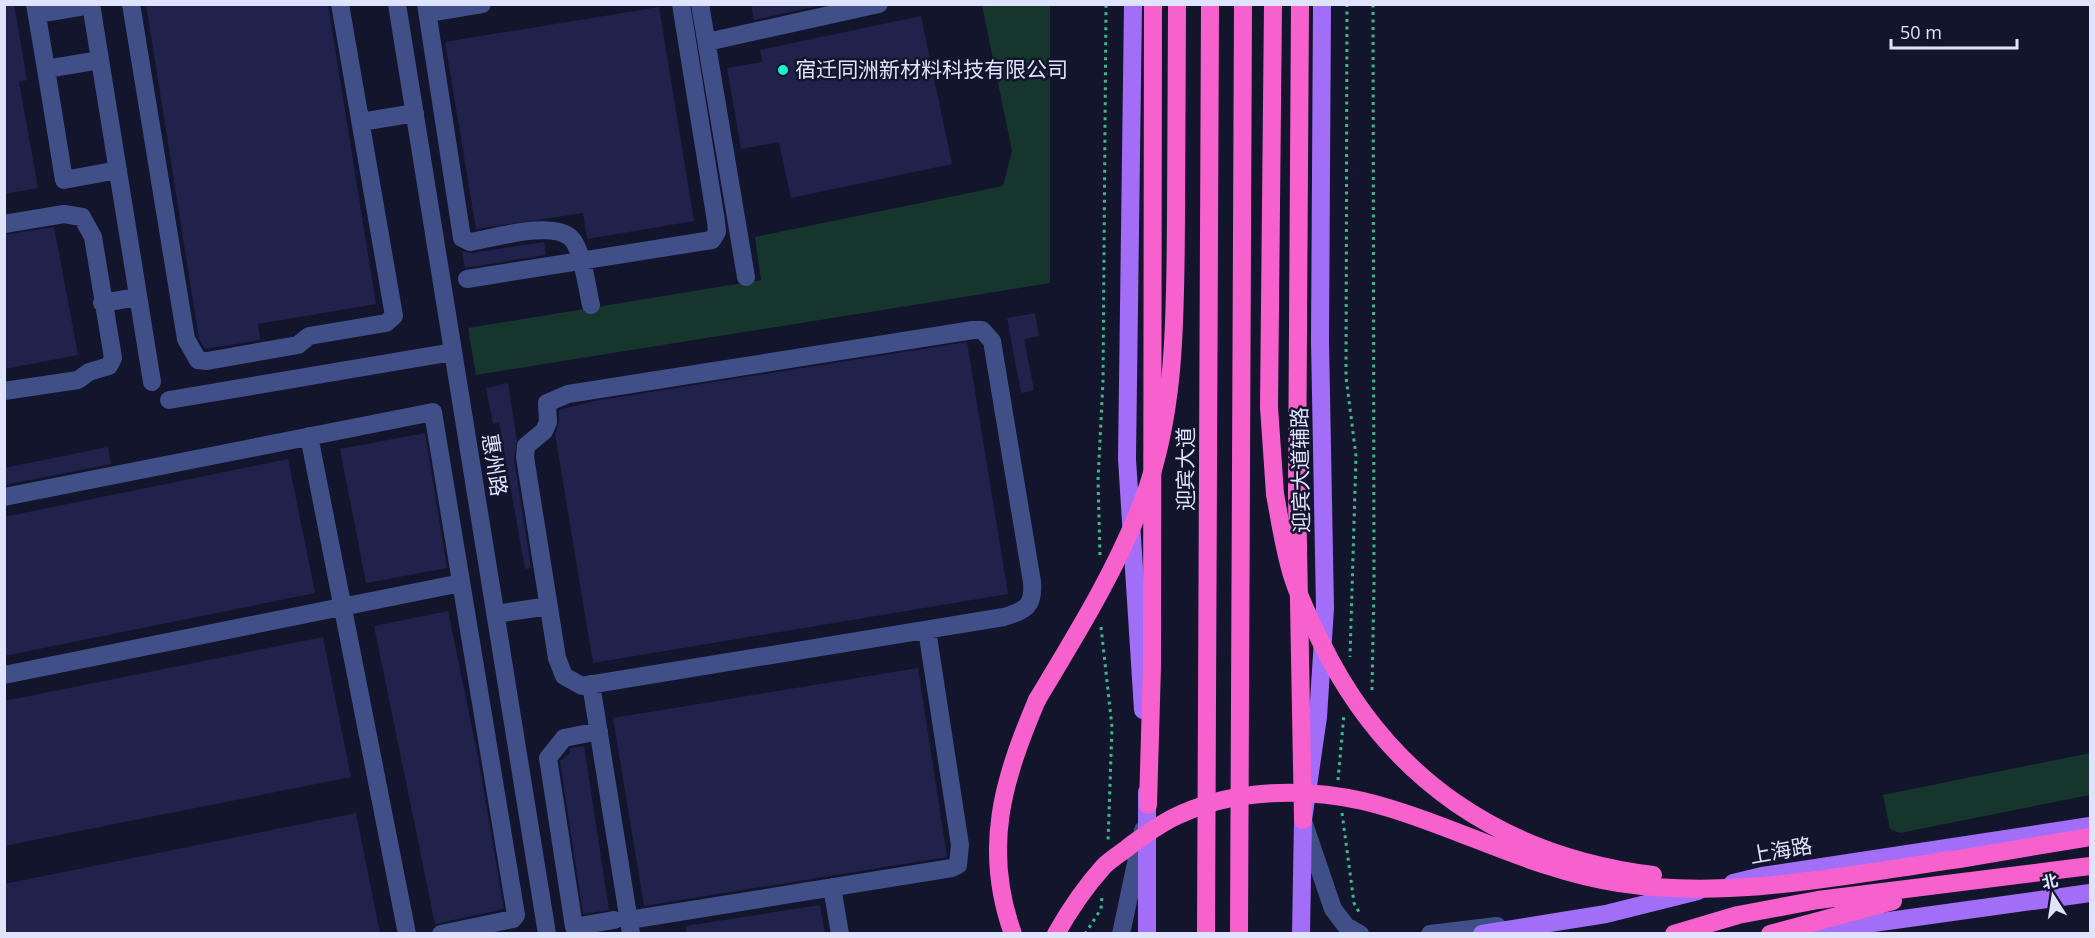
<svg xmlns="http://www.w3.org/2000/svg" width="2095" height="938" viewBox="0 0 2095 938" font-family="'Open Sans','Noto Sans SC',sans-serif">
<style>
.green{fill:#16352d}
.building{fill:#20224c}
.lines{fill:none;stroke-linecap:round;stroke-linejoin:round}
.path{stroke:#38b992;stroke-width:3;stroke-dasharray:3 4.5;stroke-linecap:butt}
.minor{stroke:#414f88;stroke-width:18}
.major{stroke:#a26df7;stroke-width:18}
.highway{stroke:#f761cd;stroke-width:18}
.highway-bridge{stroke:#f761cd;stroke-width:18}
.poi-dot{fill:#16f3d3;stroke:#13152c;stroke-width:2}
.labels{text-anchor:middle;stroke-width:5;stroke-linejoin:round;paint-order:stroke}
.poi-label{font-size:21px;fill:#e0e3fd;stroke:#13152c;text-anchor:start}
.street-label{font-size:21px;fill:#e0e3fd;stroke:#13152c}
</style>
<rect width="100%" height="100%" fill="#13152c"/>
<path class="green" d="M982 5H1050V283L476 375 468 328 761 280 755 237 1003 186 1012 151Z
M2090 753V795L1900 833 1890 829 1883 795Z"/>
<path class="building" d="M4 4H14L27 80 19 82 38 188 4 194Z
M146 4H328L376 304 258 324 260 340 205 349 199 339Z
M751 4H822V5L754 20Z
M659 7 694 221 587 239 583 213 476 229 445 42Z
M921 16 952 164 791 198 779 142 741 149 727 68 762 62 760 50Z
M54 227 78 355 4 369V235Z
M544 242 546 255 465 268 462 251 472 253Z
M1035 313 1039 336 1024 339 1034 390 1021 393 1007 318Z
M967 342 1008 594 593 663 555 434 559 422V410L594 401Z
M508 383 517 441 514 459 531 568 525 569 499 422 493 424 486 388Z
M425 433 447 568 366 583 340 449Z
M108 447 111 464 4 485V468Z
M288 459 315 593 4 656V517Z
M448 611 478 757 504 909 435 924 374 626Z
M323 637 351 777 4 846V701Z
M918 668 947 857 644 906 613 718Z
M584 746 609 910 583 914 560 761 570 753V748Z
M356 813 380 933H4V884Z
M820 905 825 933H686V926Z"/>
<g class="lines">
<path class="path" d="M1347 4 1346 377 1356 456 1350 657
M1100 555 1098 480 1103 381 1106 4
M1101 627 1112 727 1108 842
M1372 690 1374 583 1373 4
M1338 780 1344 714
M1342 813 1354 903 1359 912
M1085 934 1101 909 1102 896"/>
<path class="minor" d="M35 4 46 69 100 60
M91 4 152 382
M131 4 186 339 198 360 207 361 298 345 309 336 386 323 394 316 340 4
M397 4 547 934
M426 4 462 238 470 242C494 238 552 220 571 238 583 250 587 289 591 305
M700 4 746 277
M428 13 482 4
M37 14 91 5
M707 42 879 4
M46 69 64 180 118 170
M361 122 415 113
M4 224 64 214 82 217 93 237 113 358 109 366 89 372 78 380 4 391
M467 279 712 240 717 232 716 221 681 4
M102 303 138 297
M973 330H982L992 341 1032 582C1034 606 1026 610 1004 617L582 686 564 676 557 658 525 457 526 446 544 431 548 422 547 403 568 394Z
M169 400 453 352
M309 436 407 934
M4 497 433 412 516 915 513 919 441 934
M496 614 549 606
M4 675 461 583
M591 684 631 934
M599 731 564 738 548 758 574 927 614 920
M1303 821 1333 909 1346 926 1360 934
M832 887 840 934
M629 920 952 868 958 865 960 845 927 630
M1121 934 1143 830
M1430 934 1497 926"/>
<path class="major" d="M1133 4 1127 459 1143 710
M1147 792V934
M1733 883 1762 876 2090 826
M1301 934 1303 820 1318 717 1325 608 1320 341 1322 4
M1482 934 1606 914 1698 891
M1795 934 2090 893"/>
<path class="highway" d="M1273 4 1269 407 1275 494
M1300 4 1297 492 1303 820
M1148 805 1152 666 1153 4
M1959 859 2090 837
M1013 934C982 848 1003 780 1037 700
M1206 934 1210 4
M1239 934 1243 4
M1674 934 1738 915 1818 900 2090 866
M1770 934 1893 901"/>
<path class="highway-bridge" d="M1275 494C1280 521 1284 549 1292 575 1299 598 1310 620 1321 642 1388 779 1502 856 1653 875
M1037 700C1076 635 1116 571 1143 500 1177 410 1175 312 1176 218 1176 147 1177 76 1177 4
M1056 934C1070 909 1085 887 1104 866 1112 858 1123 852 1131 845 1146 834 1164 821 1181 814 1236 789 1305 788 1363 801 1450 822 1530 870 1619 883 1732 900 1846 875 1959 859"/>
</g>
<circle class="poi-dot" cx="783" cy="70" r="6"/>
<g class="labels">
<g class="poi-label">
<text x="795" y="77">宿迁同洲新材料科技有限公司</text>
</g>
<g class="street-label">
<text transform="translate(494 465) rotate(81)" y="7">惠州路</text>
<text transform="translate(1186 469) rotate(-90)" y="7">迎宾大道</text>
<text transform="translate(1301 470) rotate(-91)" y="7">迎宾大道辅路</text>
<text transform="translate(1781 851) rotate(-10)" y="7">上海路</text>
</g>
</g>
<rect width="2095" height="938" fill="none" stroke="#e0e3fd" stroke-width="12"/>
<g transform="translate(2053 896) rotate(348)" stroke="#13152c" stroke-width="4.5" paint-order="stroke">
<path d="M0-4.5L10 22L0 15L-10 22Z" fill="#e0e3fd"/>
<text y="-9" font-size="16" font-weight="bold" text-anchor="middle" fill="#e0e3fd">北</text>
</g>
<path d="M1891 39v9h126v-9" fill="none" stroke="#e0e3fd" stroke-width="3"/>
<text x="1900" y="39" font-size="18" fill="#e0e3fd" stroke="#13152c" stroke-width="4.5" paint-order="stroke">50 m</text>
</svg>
